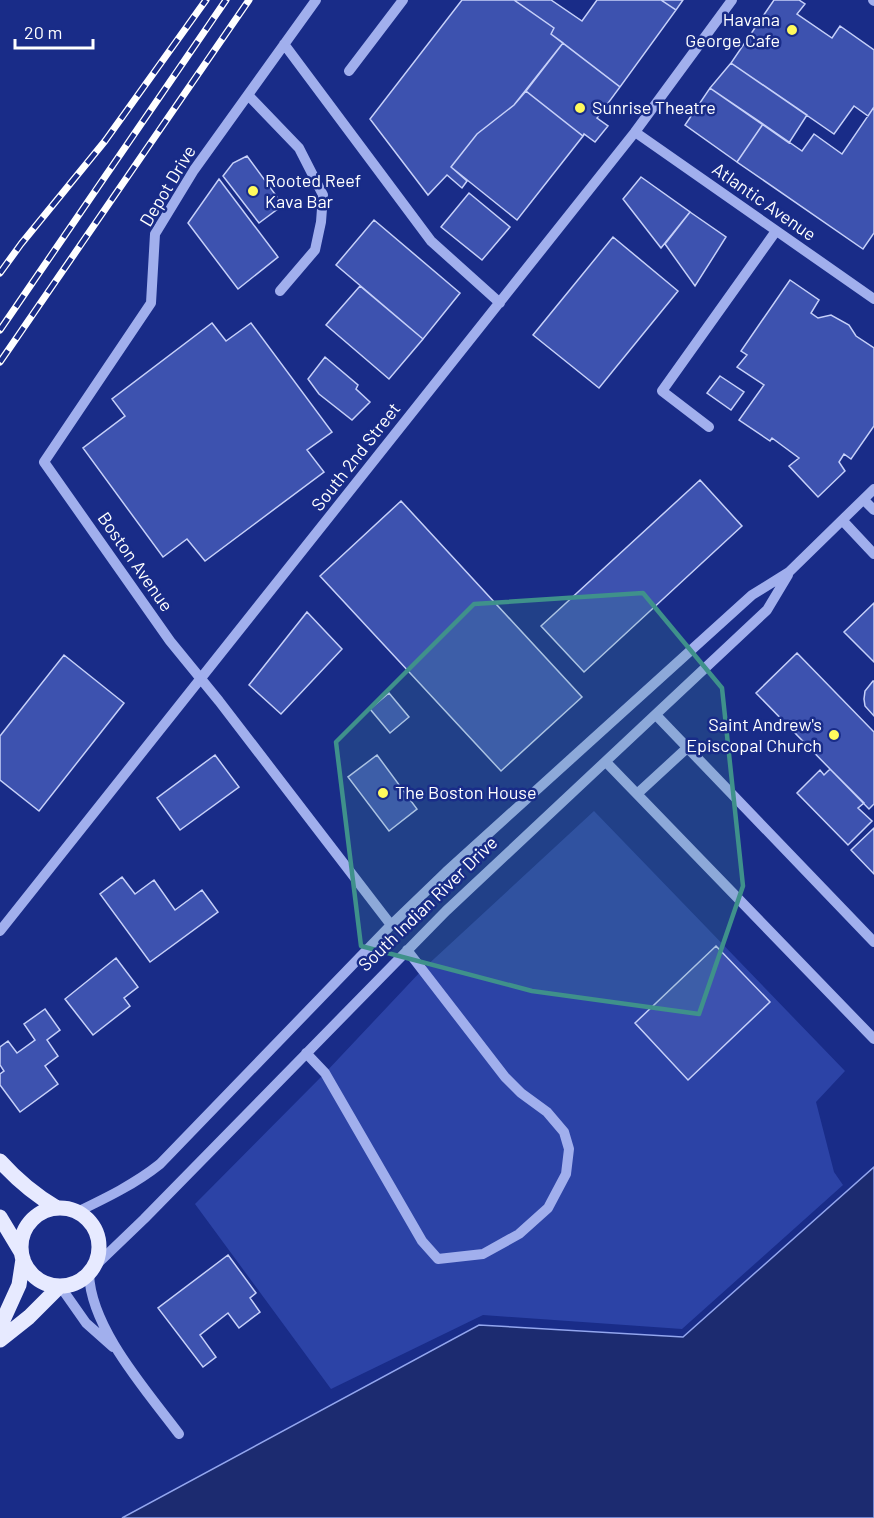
<svg xmlns="http://www.w3.org/2000/svg" width="874" height="1518" viewBox="0 0 874 1518" font-family="Barlow,sans-serif">
<style>
.green{fill:#2c43a6}
.water{fill:#1c2b70;stroke:#93a6ef;stroke-width:1.5}
.building{fill:#3d52af;stroke:#c6d0f9;stroke-width:1.5}
.lines{fill:none;stroke-linecap:round;stroke-linejoin:round}
.minor{stroke:#a1afed;stroke-width:10}
.major{stroke:#e7eaff;stroke-width:15}
.rail-casing{stroke:#fff;stroke-width:7}
.rail{stroke:#192c88;stroke-width:4.5;stroke-dasharray:14;stroke-linecap:butt}
.marked{fill:#3f918b;fill-opacity:0.2;stroke:#3f918b;stroke-width:4.5;stroke-linejoin:round}
.poi-dot{fill:#fffa5d;stroke:#192c88;stroke-width:2}
.labels{text-anchor:middle;stroke-width:5;stroke-linejoin:round;paint-order:stroke}
.poi-label{font-size:18px;fill:#fff;stroke:#192c88;text-anchor:start}
.street-label{font-size:18px;fill:#fff;stroke:#192c88}
</style>
<rect width="100%" height="100%" fill="#192c88"/>
<path class="green" d="M594 811 845 1071 816 1102 834 1172 843 1185 682 1329 483 1315 331 1389 195 1204 325 1073 422 970Z"/>
<path class="water" d="M874 1167V1518H122L479 1325 683 1337Z"/>
<path class="building" d="M462 0H514L554 28 551 34 563 43 514 105 477 134 451 167 467 181 462 188 447 175 428 195 370 119Z
M514 0H551L582 21 597 0H661L676 10 620 87 551 34 554 28Z
M661 0H683L676 10Z
M774 0H799L805 4 797 14 832 38 840 26 874 50V107L868 116 854 106 834 134 731 63Z
M563 43 620 87 597 118 608 126 595 142 584 134 583 136 526 91Z
M731 63 807 115 789 143 710 88Z
M710 88 763 124 737 162 685 125Z
M526 91 583 136 517 220 451 167 477 134 514 105Z
M874 107V233L863 249 737 162 763 124 802 151 814 134 842 154Z
M247 156 283 205 259 223 223 176 233 163Z
M641 177 690 212 661 248 623 199Z
M219 179 278 257 238 289 188 223Z
M469 193 510 227 482 260 441 227Z
M690 212 726 237 695 286 665 244Z
M374 220 460 293 423 339 336 265Z
M613 237 678 291 599 388 533 335Z
M790 280 819 300 811 313 818 318 831 315 849 325 856 336 874 348V426L851 459 844 454 839 462 845 471 818 497 789 466 799 458 772 438 770 441 739 420 764 385 737 367 747 355 741 351Z
M360 286 423 339 389 379 326 325Z
M212 323 226 341 251 323 332 432 307 450 324 472 205 561 187 539 163 557 83 448 125 416 112 399Z
M325 357 358 385 356 389 370 402 352 420 319 394 308 379Z
M720 376 744 392 731 410 707 393Z
M700 480 742 526 584 672 541 626Z
M401 501 582 697 501 771 320 576Z
M874 603V662L844 632Z
M307 612 342 649 281 714 249 685Z
M797 653 874 732V804L869 809 756 693Z
M64 655 124 703 39 811 0 780V736Z
M873 681H874V716L865 706 864 699 865 691Z
M389 693 409 717 390 733 370 709Z
M215 755 239 787 180 830 157 798Z
M377 755 417 809 389 831 348 777Z
M830 769 864 803 858 808 872 821 848 845 797 793 820 770 824 775Z
M874 828V874L851 850Z
M122 877 135 894 154 880 175 910 202 890 218 912 150 962 100 894Z
M716 946 770 1002 688 1080 635 1023Z
M116 958 138 987 124 998 130 1006 93 1035 65 999Z
M45 1009 60 1030 47 1040 58 1056 45 1066 58 1084 20 1112 0 1085V1074L4 1071 0 1065V1047L8 1041 17 1053 35 1040 24 1024Z
M228 1255 256 1293 250 1298 260 1312 239 1328 228 1313 200 1335 216 1357 203 1367 158 1308Z"/>
<g class="lines">
<path class="minor" d="M316 0 194 170 155 234 151 303 44 462 170 641 219 701 391 925
M873 0 874 1
M284 44 431 241 500 303
M349 71 403 0
M248 95 299 148 323 195 321 222 315 250 280 291
M635 132 874 299
M709 427 662 391 776 231
M864 500 874 510
M843 521 874 554
M656 715 874 942
M606 762 874 1039
M637 794 687 748
M0 931 635 132 732 0
M306 1053 325 1073 422 1241 438 1259 483 1254 519 1234 548 1208 566 1174 569 1149 564 1132 547 1112 521 1093 505 1077 407 950
M77 1212C106 1198 135 1184 160 1164L391 925 446 872 752 595 789 572 874 489
M94 1267 144 1219 446 911 767 610 788 575
M89 1274C91 1329 147 1391 179 1434
M60 1286 86 1323 113 1347"/>
<path class="major" d="M0 1161C17 1180 35 1195 57 1208
M21 1247a39 39 0 1 1 78 0a39 39 0 1 1-78 0Z
M0 1217 21 1252
M0 1327 19 1285 23 1259
M0 1340 29 1317 60 1286"/>
<defs>
<path id="rail" d="M0 273 21 244 105 141 206 0
M0 330 226 0
M0 362 249 0"/>
</defs>
<use href="#rail" class="rail-casing"/>
<use href="#rail" class="rail"/>
</g>
<path class="marked" d="M643 593 722 688 743 886 699 1014 532 991 361 946 336 742 474 604Z"/>
<g class="poi-dot">
<circle cx="792" cy="30" r="6"/>
<circle cx="580" cy="108" r="6"/>
<circle cx="253" cy="191" r="6"/>
<circle cx="834" cy="735" r="6"/>
<circle cx="383" cy="793" r="6"/>
</g>
<g class="labels">
<g class="poi-label">
<text x="780" y="26" text-anchor="end">Havana<tspan x="780" dy="21">George Cafe</tspan></text>
<text x="592" y="114">Sunrise Theatre</text>
<text x="265" y="187">Rooted Reef<tspan x="265" dy="21">Kava Bar</tspan></text>
<text x="822" y="731" text-anchor="end">Saint Andrew's<tspan x="822" dy="21">Episcopal Church</tspan></text>
<text x="395" y="799">The Boston House</text>
</g>
<g class="street-label">
<text transform="translate(168 186) rotate(-59)" y="6">Depot Drive</text>
<text transform="translate(764 202) rotate(35)" y="6">Atlantic Avenue</text>
<text transform="translate(356 457) rotate(-52)" y="6">South 2nd Street</text>
<text transform="translate(135 562) rotate(55)" y="6">Boston Avenue</text>
<text transform="translate(428 904) rotate(-44)" y="6">South Indian River Drive</text>
</g>
</g>
<path d="M15 39v9h78v-9" fill="none" stroke="#ffffff" stroke-width="3"/>
<text x="24" y="39" font-size="18" fill="#ffffff" stroke="#192c88" stroke-width="4.5" paint-order="stroke">20 m</text>
</svg>
